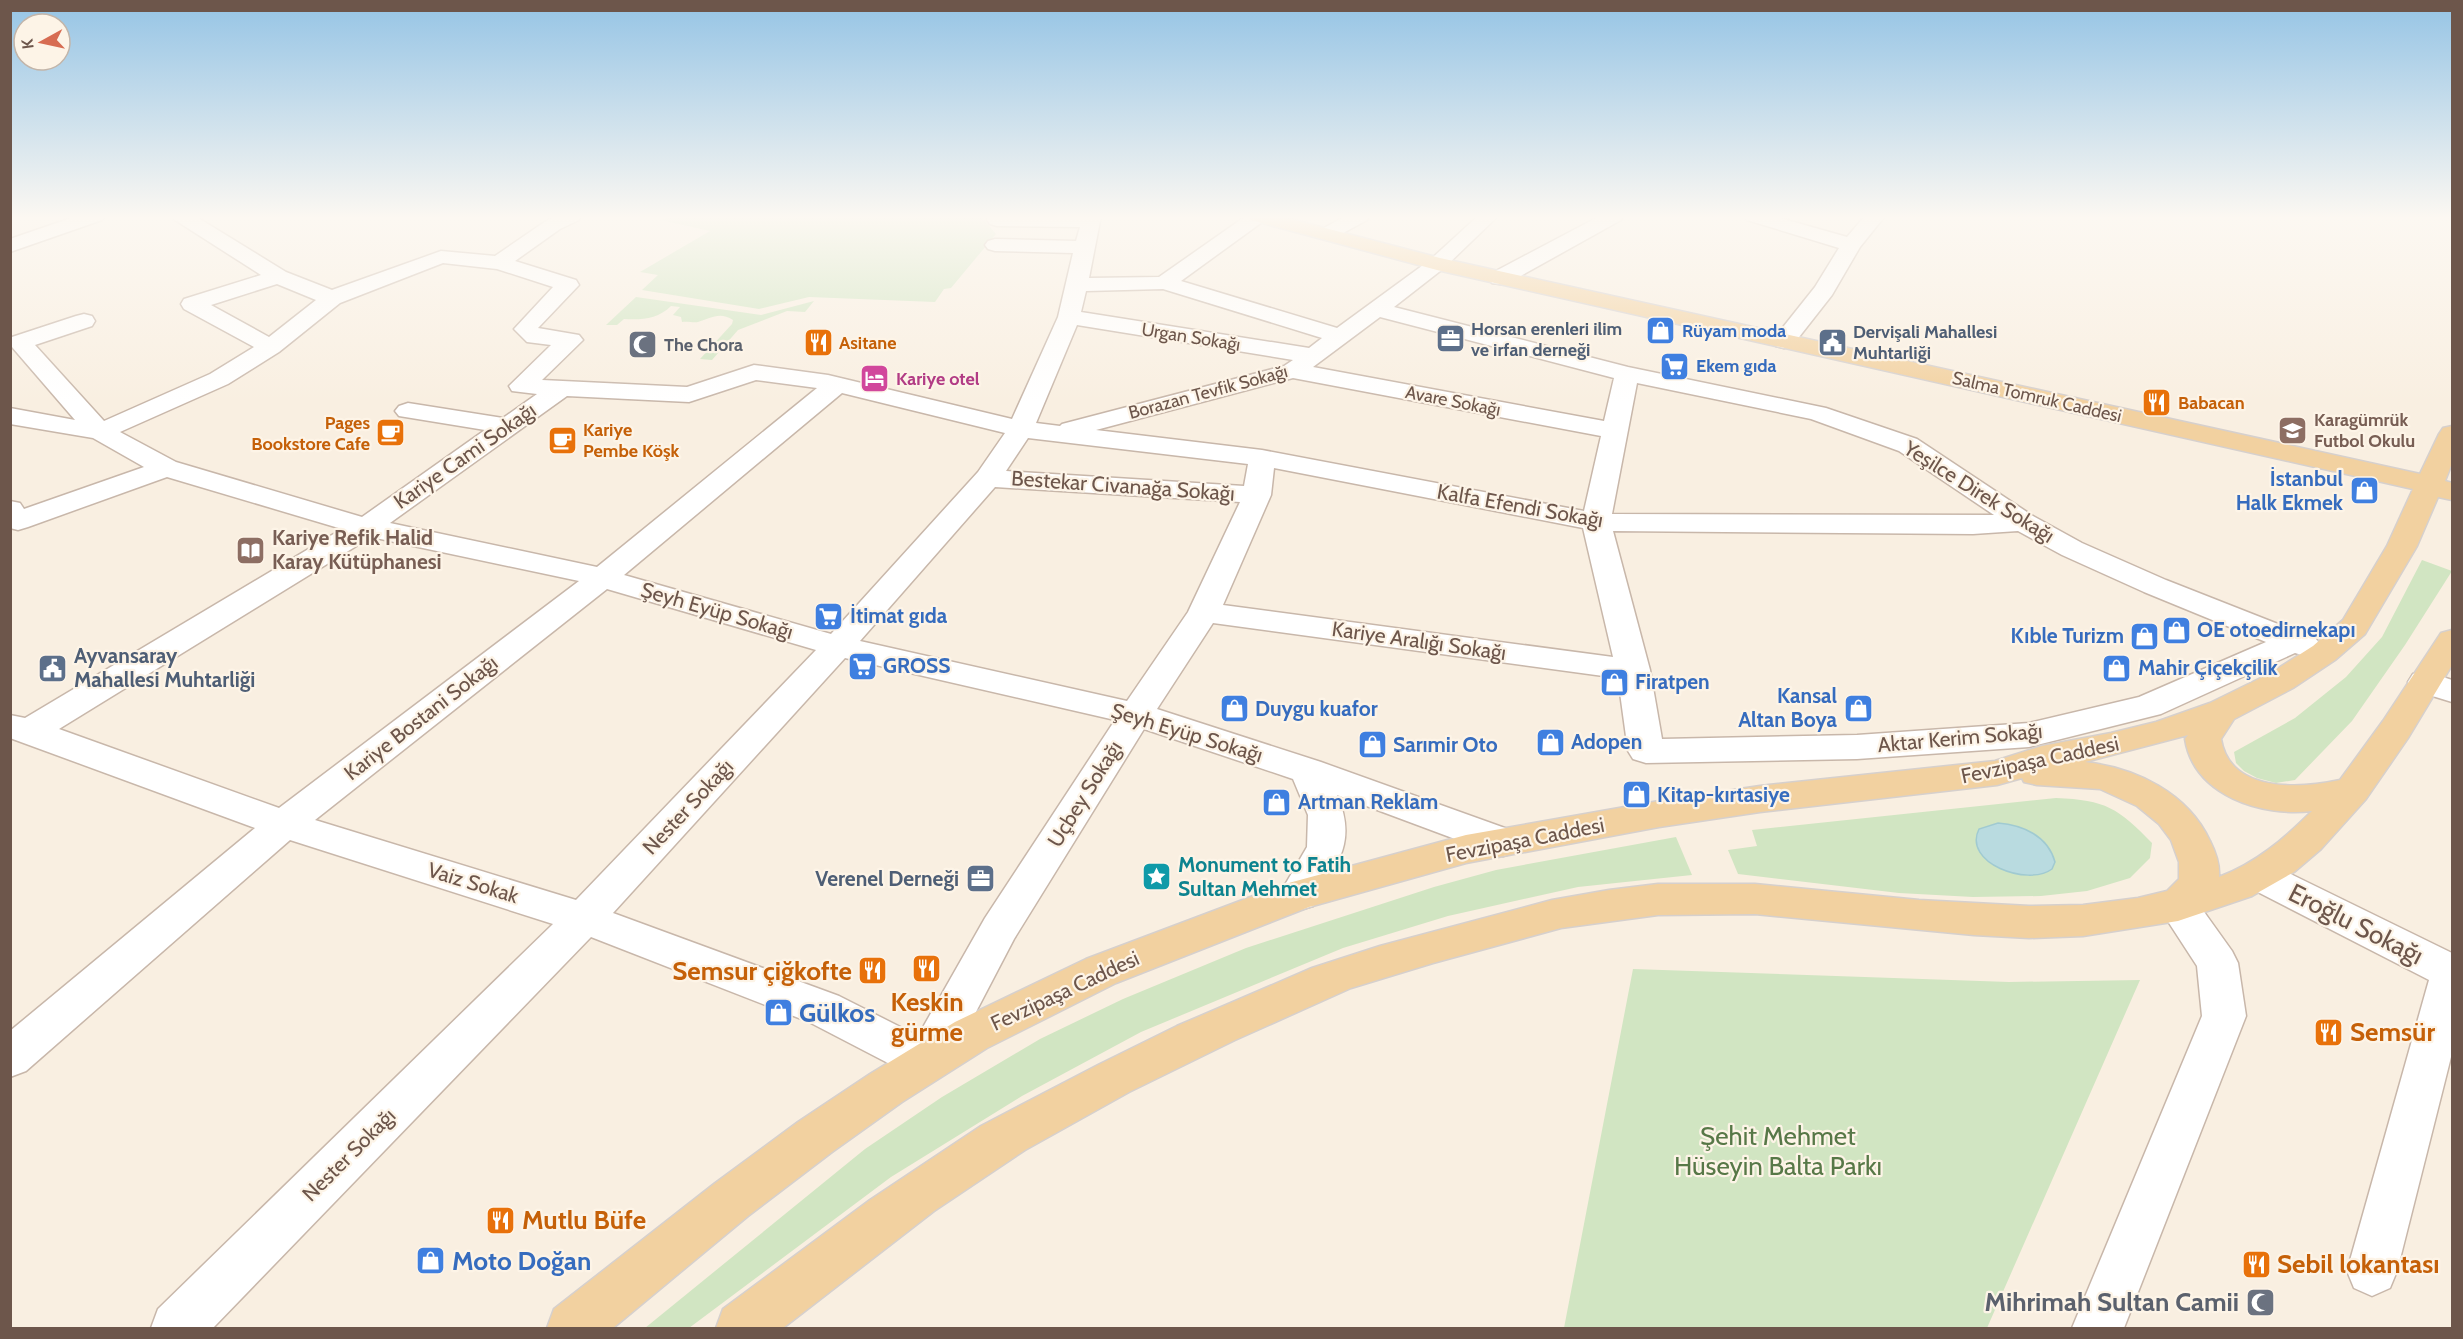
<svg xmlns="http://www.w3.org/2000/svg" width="2463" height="1339" viewBox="0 0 2463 1339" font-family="Cabin,sans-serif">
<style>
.green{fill:#d1e5c2}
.water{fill:#b9dbe0;stroke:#a0cad1;stroke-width:1.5}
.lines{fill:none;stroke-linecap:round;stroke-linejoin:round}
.minor-casing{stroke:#c8b7aa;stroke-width:3}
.major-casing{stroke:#d6d0cd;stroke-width:3}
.minor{fill:#fff;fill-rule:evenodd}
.major{fill:#f2d1a0;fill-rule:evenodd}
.labels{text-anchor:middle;stroke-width:4.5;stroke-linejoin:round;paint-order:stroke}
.far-service-label{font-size:18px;font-weight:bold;fill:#4e5e75;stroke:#fdf4e7;text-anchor:start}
.far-shop-label{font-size:18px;font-weight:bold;fill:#366cbe;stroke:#fdf4e7;text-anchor:start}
.far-street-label{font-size:18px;fill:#6d564b;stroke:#fdf4e7}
.far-food-label{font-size:18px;font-weight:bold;fill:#c56008;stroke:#fdf4e7;text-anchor:start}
.far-worship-label{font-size:18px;font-weight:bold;fill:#5b616d;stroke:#fdf4e7;text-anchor:start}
.far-hotel-label{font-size:18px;font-weight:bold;fill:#b23c85;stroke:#fdf4e7;text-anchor:start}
.far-education-label{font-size:18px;font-weight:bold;fill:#785e54;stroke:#fdf4e7;text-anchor:start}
.street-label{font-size:21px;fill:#6d564b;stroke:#fdf4e7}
.shop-label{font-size:21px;font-weight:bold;fill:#366cbe;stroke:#fdf4e7;text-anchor:start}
.education-label{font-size:21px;font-weight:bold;fill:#785e54;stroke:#fdf4e7;text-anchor:start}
.service-label{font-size:21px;font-weight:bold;fill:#4e5e75;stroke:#fdf4e7;text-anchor:start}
.culture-label{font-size:21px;font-weight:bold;fill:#0d838f;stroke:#fdf4e7;text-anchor:start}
.near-street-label{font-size:26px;fill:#6d564b;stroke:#fdf4e7}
.near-food-label{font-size:26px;font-weight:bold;fill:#c56008;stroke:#fdf4e7;text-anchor:start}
.near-shop-label{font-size:26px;font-weight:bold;fill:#366cbe;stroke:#fdf4e7;text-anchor:start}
.near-park-label{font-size:26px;fill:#577847;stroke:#fdf4e7}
.near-worship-label{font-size:26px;font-weight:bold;fill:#5b616d;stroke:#fdf4e7;text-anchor:end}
</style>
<rect width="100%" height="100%" fill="#f9efe1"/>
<path class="green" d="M670 216H981L996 234 951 288 944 289 935 302 809 297 759 309 642 290 658 275 640 272 710 231 661 220Z
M636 297 761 315 814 301 805 312 787 311 738 330 712 360 700 359 732 324 733 320C719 311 710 319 698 322 694 323 687 321 682 322L681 317 673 315 680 307 671 306C658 319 642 320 624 319L617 325H606Z
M2422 560 2452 571 2405 645 2352 721 2295 780 2276 783 2257 778 2244 771 2236 763 2234 752 2295 718 2346 677 2382 637Z
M2056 798C2106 800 2118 808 2152 843L2150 858 2130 878 2087 891 2041 896 1973 897 1899 893 1738 874 1728 850 1757 846 1752 830Z
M1676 837 1692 875 1578 887 1448 916 1343 948 1141 1032 1022 1096 891 1177 689 1328H645L865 1149 942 1097 1040 1039 1123 999 1246 948 1434 887 1496 870Z
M1633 969 2009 982 2140 980 1987 1328H1564Z"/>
<path class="water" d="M1998 823C2023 825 2048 836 2055 862L2052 869C2028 887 1962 863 1979 829Z"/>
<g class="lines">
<defs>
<path id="minor" d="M77 216H105L102 220 10 252V239Z
M173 216H195L286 272 332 290 441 251 495 256 546 221 557 216H581L579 220 560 229 515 261 576 280 579 285 538 328 579 335 583 340 542 380 687 387 754 365 828 375 1012 419 1058 317 1073 253 995 251 988 249 985 245 988 241 995 239 1076 241 1080 227 997 226 990 224 987 220 990 216H1101L1089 278 1159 277 1246 216H1267L1265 220 1181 281 1337 328 1430 260 1478 216H1498L1444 268 1394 307 1628 367 1826 408 1917 439 2033 516 2082 543 2166 580 2316 639 2321 646 2316 653 2305 656 2295 653 2161 714 2029 747 1857 759 1646 763 1633 759 1628 751 1618 678 1213 623 1157 709 1321 762 1516 832 1522 842 1516 852 1503 856 1490 852 1337 795C1358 843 1336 864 1313 906L1299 910 1285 906 1279 895 1307 847 1308 815 1293 779 1144 729 1014 939 943 1075 927 1081 911 1075 809 1022 591 937 213 1328H151L158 1309 553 924 290 840 26 1071 10 1077V1031L255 828 10 738V715L25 718 342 529 167 477 28 527 18 530 10 528V501L20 503 24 509 144 467 93 438 10 424V408L75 420 12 347V337L76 316 84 314 92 316 95 321 92 326 35 345 104 421 210 374 254 347 184 309 181 304 184 299 261 275 175 220ZM443 263 497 269 553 287 514 329 527 342 551 345 509 386 512 391 537 394 503 418 408 403 399 406 395 411 399 416 485 430 362 517 176 462 120 432 228 384 279 352 340 303ZM277 284 316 300 269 337 211 305ZM1163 289 1322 338 1309 348 1081 312 1086 291ZM1380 317 1614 378 1604 421 1313 367ZM1077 325 1293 360 1284 366 1062 424 1060 426 1036 423ZM1293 378 1601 436 1584 511 1262 450 1096 430ZM756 380 817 388 597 567 390 523 567 396 689 402ZM1637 383 1811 419 1899 451 1994 515 1612 514ZM842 393 1005 433 978 472 831 634 624 575ZM1028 438 1248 464 1244 486 1006 471ZM1274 468 1583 528 1613 657 1223 605 1271 495ZM995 487 1240 502 1188 612 1127 701 860 641ZM1613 531 1973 534 2018 531 2062 555 2144 592 2266 642 2139 697 2029 723 1857 735 1662 739 1650 670ZM371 537 579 581 279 808 59 729ZM607 589 816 650 576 900 315 820ZM845 658 1115 720 985 918 918 1036 839 996 613 913Z
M1346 216H1370L1367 220 1334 238H1320L1317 234 1320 230Z
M1600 216H1624L1621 220 1508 283 1500 284 1492 283 1489 278 1492 273Z
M1745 216H1773L1847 237 1865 216H1885L1860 247 1832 295 1792 346 1784 348 1776 346 1772 341 1815 287 1839 248 1747 220Z
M2425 671 2452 680V702L2413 690 2408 682 2413 674Z
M2260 861 2274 866 2452 953V1053L2397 1271 2390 1288 2372 1296 2354 1288 2347 1271 2429 980 2246 886 2240 876 2246 866Z
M2178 891 2192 895 2232 951 2238 963 2246 1016 2124 1328H2072L2202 1016 2197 966 2158 906 2164 895Z"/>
<path id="major" d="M1248 216H1279L1440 258 2420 474 2439 434 2443 428 2452 426V463L2445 481 2452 483V500L2438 497 2417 546 2365 634 2335 660 2293 688 2234 719 2221 739C2230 793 2299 789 2340 780L2383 721 2441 633 2452 630V665L2408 738 2366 799 2321 849 2294 872 2252 896 2178 921 2083 936 2029 938 1974 935 1755 914 1658 915 1561 928 1433 963 1351 988 1235 1040 1129 1092 1025 1150 934 1211 783 1328H716L723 1309 870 1200 981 1126 1098 1065 1177 1026 1312 968 1380 946 1552 900 1609 890 1658 884H1755L1919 900 2029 906 2083 905 2138 898 2167 891 2179 879V862L2171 840 2159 824 2137 806 2100 789 2037 785 2024 782 2022 778 1997 785 1760 812 1659 827 1466 863 1309 907 1116 983 987 1048 902 1102 832 1152 748 1216 613 1328H547L554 1309 714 1184 798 1122 870 1074 955 1022 1086 959 1285 884 1466 835 1659 801 1760 786 1995 761 2042 746 2111 733 2156 722 2210 703 2269 674 2313 646 2343 620 2387 546 2413 489 1437 270 1251 220ZM2188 735 2185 739C2194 796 2262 817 2312 811 2284 839 2256 863 2219 877 2220 864 2216 853 2210 841 2188 793 2136 768 2085 762Z"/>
</defs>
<use href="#minor" class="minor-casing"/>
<use href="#major" class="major-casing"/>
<use href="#minor" class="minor"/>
<use href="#major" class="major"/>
</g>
<linearGradient id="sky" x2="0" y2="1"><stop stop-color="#95c4e5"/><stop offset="0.54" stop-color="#fcf8f2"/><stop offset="1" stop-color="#fcf8f2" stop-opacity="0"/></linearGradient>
<rect width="2463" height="403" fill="url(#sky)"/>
<defs>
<symbol id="shop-square" viewBox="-11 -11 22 22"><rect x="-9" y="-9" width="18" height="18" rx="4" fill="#3f7fe0" stroke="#fdf4e7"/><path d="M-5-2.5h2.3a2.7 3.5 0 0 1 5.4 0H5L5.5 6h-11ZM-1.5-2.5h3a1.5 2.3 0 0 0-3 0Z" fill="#fff"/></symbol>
<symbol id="office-square" viewBox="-11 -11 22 22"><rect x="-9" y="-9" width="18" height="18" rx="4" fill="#5c6f8a" stroke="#fdf4e7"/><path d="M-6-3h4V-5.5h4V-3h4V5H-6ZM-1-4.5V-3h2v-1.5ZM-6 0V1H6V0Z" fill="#fff"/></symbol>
<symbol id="civic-square" viewBox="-11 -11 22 22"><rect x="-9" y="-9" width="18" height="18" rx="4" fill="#5c6f8a" stroke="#fdf4e7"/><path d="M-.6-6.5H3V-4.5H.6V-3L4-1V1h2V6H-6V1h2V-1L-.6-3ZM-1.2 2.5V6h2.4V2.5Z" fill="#fff"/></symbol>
<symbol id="restaurant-square" viewBox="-11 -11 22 22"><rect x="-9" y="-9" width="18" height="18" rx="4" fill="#e8710a" stroke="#fdf4e7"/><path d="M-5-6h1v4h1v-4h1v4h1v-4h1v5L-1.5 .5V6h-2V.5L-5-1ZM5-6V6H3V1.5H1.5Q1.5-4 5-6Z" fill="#fff"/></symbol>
<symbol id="mosque-square" viewBox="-11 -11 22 22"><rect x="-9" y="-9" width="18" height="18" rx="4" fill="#6b7280" stroke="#fdf4e7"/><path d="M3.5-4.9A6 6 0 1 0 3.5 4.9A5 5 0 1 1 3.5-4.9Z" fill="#fff"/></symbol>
<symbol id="supermarket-square" viewBox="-11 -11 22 22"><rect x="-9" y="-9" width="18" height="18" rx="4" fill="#3f7fe0" stroke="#fdf4e7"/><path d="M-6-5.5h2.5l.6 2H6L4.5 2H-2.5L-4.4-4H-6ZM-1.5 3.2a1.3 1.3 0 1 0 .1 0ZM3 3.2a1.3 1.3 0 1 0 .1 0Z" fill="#fff"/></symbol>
<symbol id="hotel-square" viewBox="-11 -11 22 22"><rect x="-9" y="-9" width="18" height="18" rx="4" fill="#d1479c" stroke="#fdf4e7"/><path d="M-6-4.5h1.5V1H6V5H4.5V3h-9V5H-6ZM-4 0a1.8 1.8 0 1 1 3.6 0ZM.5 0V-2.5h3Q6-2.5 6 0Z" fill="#fff"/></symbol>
<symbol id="school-square" viewBox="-11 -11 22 22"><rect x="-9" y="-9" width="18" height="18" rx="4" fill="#8d6e63" stroke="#fdf4e7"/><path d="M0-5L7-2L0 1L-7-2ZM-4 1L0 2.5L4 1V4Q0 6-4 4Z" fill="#fff"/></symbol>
<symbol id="cafe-square" viewBox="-11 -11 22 22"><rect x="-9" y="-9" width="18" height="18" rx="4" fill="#e8710a" stroke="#fdf4e7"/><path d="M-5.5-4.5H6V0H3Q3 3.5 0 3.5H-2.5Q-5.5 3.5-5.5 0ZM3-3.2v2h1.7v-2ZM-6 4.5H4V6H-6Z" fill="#fff"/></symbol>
<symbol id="library-square" viewBox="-11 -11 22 22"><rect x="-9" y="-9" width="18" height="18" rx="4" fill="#8d6e63" stroke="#fdf4e7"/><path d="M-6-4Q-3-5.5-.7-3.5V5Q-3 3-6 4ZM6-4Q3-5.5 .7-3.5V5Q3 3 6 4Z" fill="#fff"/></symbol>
<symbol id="sight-square" viewBox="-11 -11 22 22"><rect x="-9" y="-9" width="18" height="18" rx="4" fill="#0f9aa8" stroke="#fdf4e7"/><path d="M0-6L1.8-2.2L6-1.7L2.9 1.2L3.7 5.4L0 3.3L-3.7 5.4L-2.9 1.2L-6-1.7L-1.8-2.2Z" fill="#fff"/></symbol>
</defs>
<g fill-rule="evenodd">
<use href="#shop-square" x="1644" y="314" width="33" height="33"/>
<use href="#office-square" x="1434" y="322" width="33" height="33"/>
<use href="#civic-square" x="1816" y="326" width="33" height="33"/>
<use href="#restaurant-square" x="802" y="326" width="33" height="33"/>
<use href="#mosque-square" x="626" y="328" width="33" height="33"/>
<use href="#supermarket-square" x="1658" y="350" width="33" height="33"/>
<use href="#hotel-square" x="858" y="362" width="33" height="33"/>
<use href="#restaurant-square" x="2140" y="386" width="33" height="33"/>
<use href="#school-square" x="2276" y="414" width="33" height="33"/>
<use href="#cafe-square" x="374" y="416" width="33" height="33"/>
<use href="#cafe-square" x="546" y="424" width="33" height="33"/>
<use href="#shop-square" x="2348" y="474" width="33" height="33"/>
<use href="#library-square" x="234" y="534" width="33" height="33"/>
<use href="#supermarket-square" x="812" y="600" width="33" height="33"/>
<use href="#shop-square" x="2160" y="614" width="33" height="33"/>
<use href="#shop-square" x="2128" y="620" width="33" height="33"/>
<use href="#supermarket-square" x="846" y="650" width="33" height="33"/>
<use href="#civic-square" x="36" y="652" width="33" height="33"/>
<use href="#shop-square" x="2100" y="652" width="33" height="33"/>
<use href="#shop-square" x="1598" y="666" width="33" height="33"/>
<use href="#shop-square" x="1842" y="692" width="33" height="33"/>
<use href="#shop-square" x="1218" y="692" width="33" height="33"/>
<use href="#shop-square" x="1534" y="726" width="33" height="33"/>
<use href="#shop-square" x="1356" y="728" width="33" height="33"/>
<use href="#shop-square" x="1620" y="778" width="33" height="33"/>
<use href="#shop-square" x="1260" y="786" width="33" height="33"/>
<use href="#sight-square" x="1140" y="860" width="33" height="33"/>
<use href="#office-square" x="964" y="862" width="33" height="33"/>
<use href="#restaurant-square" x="910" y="952" width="33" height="33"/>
<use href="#restaurant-square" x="856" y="954" width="33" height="33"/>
<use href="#shop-square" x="762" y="996" width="33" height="33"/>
<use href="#restaurant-square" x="2312" y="1016" width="33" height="33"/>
<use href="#restaurant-square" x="484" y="1204" width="33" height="33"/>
<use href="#shop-square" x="414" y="1244" width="33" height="33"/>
<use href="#restaurant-square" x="2240" y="1248" width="33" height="33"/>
<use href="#mosque-square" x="2244" y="1286" width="33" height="33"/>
</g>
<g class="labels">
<g class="far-service-label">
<text x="1471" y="335">Horsan erenleri ilim<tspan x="1471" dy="21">ve irfan derneği</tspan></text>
<text x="1853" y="338">Dervişali Mahallesi<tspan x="1853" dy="21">Muhtarliği</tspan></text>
</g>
<g class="far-shop-label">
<text x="1682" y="337">Rüyam moda</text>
<text x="1696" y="372">Ekem gıda</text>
</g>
<g class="far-street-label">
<text transform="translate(1191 337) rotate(9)" y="6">Urgan Sokağı</text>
<text transform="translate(1208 392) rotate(-15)" y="6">Borazan Tevfik Sokağı</text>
<text transform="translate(2037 397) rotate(13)" y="6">Salma Tomruk Caddesi</text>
<text transform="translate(1453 401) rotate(11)" y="6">Avare Sokağı</text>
</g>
<g class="far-food-label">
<text x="839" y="349">Asitane</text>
<text x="2178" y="409">Babacan</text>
<text x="370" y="429" text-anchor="end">Pages<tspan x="370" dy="21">Bookstore Cafe</tspan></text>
<text x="583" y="436">Kariye<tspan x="583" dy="21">Pembe Köşk</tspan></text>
</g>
<g class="far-worship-label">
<text x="664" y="351">The Chora</text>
</g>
<g class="far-hotel-label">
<text x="896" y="385">Kariye otel</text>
</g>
<g class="far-education-label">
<text x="2314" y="426">Karagümrük<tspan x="2314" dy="21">Futbol Okulu</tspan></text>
</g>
<g class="street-label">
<text transform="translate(465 456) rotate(-35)" y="7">Kariye Cami Sokağı</text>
<text transform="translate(1123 486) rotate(4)" y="7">Bestekar Civanağa Sokağı</text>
<text transform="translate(1979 492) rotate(32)" y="7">Yeşilce Direk Sokağı</text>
<text transform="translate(1520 506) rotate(10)" y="7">Kalfa Efendi Sokağı</text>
<text transform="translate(717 611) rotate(16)" y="7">Şeyh Eyüp Sokağı</text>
<text transform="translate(1419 641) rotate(8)" y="7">Kariye Aralığı Sokağı</text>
<text transform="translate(421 718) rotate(-38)" y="7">Kariye Bostani Sokağı</text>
<text transform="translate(1187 733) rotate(17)" y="7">Şeyh Eyüp Sokağı</text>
<text transform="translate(1960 738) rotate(-5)" y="7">Aktar Kerim Sokağı</text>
<text transform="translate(2040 760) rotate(-12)" y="7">Fevzipaşa Caddesi</text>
<text transform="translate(1085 794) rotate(-58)" y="7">Uçbey Sokağı</text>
<text transform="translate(688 807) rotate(-47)" y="7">Nester Sokağı</text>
<text transform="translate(1525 840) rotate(-11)" y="7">Fevzipaşa Caddesi</text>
<text transform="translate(473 883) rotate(17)" y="7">Vaiz Sokak</text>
<text transform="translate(1065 991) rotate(-25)" y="7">Fevzipaşa Caddesi</text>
<text transform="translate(349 1155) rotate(-45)" y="7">Nester Sokağı</text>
</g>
<g class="shop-label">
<text x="2343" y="486" text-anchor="end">İstanbul<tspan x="2343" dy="24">Halk Ekmek</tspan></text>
<text x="850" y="623">İtimat gıda</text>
<text x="2197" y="637">OE otoedirnekapı</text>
<text x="2124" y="643" text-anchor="end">Kıble Turizm</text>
<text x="883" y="673">GROSS</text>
<text x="2138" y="675">Mahir Çiçekçilik</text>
<text x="1635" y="689">Firatpen</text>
<text x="1837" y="703" text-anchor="end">Kansal<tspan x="1837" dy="24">Altan Boya</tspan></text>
<text x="1255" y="716">Duygu kuafor</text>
<text x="1571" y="749">Adopen</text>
<text x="1393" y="752">Sarımir Oto</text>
<text x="1657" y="802">Kitap-kırtasiye</text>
<text x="1298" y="809">Artman Reklam</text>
</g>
<g class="education-label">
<text x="272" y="545">Kariye Refik Halid<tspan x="272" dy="24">Karay Kütüphanesi</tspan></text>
</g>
<g class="service-label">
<text x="74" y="663">Ayvansaray<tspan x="74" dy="24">Mahallesi Muhtarliği</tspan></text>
<text x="959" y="886" text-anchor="end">Verenel Derneği</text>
</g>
<g class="culture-label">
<text x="1178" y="872">Monument to Fatih<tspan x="1178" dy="24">Sultan Mehmet</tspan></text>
</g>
<g class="near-street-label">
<text transform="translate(2356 924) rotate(27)" y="9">Eroğlu Sokağı</text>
</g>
<g class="near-food-label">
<text x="852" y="980" text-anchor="end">Semsur çiğkofte</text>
<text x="927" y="1011" text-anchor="middle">Keskin<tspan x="927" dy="30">gürme</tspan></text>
<text x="2350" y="1041">Semsür</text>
<text x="522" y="1229">Mutlu Büfe</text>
<text x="2277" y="1273">Sebil lokantası</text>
</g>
<g class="near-shop-label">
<text x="799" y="1022">Gülkos</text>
<text x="452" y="1270">Moto Doğan</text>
</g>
<g class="near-park-label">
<text x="1778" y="1145">Şehit Mehmet<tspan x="1778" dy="30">Hüseyin Balta Parkı</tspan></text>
</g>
<g class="near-worship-label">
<text x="2239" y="1311">Mihrimah Sultan Camii</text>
</g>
</g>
<rect width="2463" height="1339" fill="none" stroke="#6d564b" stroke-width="24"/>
<g transform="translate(42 42) rotate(262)"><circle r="28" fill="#fdf4e7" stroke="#c3b5a9" stroke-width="1.5"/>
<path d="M0-4.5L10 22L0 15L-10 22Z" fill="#d76c52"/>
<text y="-9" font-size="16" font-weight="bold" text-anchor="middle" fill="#6d564b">K</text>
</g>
</svg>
